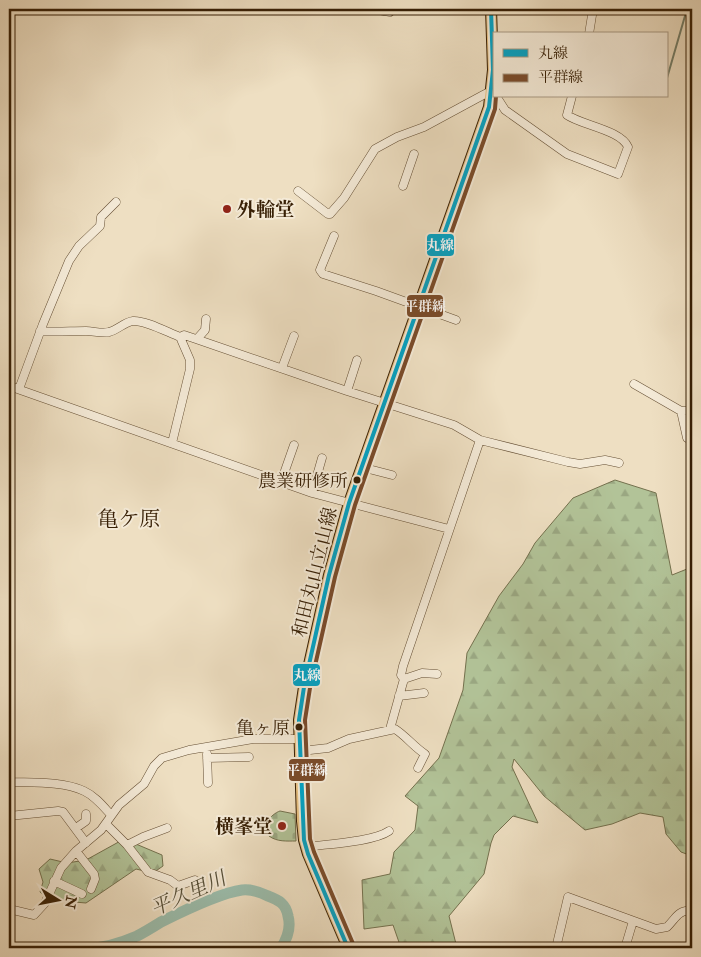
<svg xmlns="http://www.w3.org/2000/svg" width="701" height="957" viewBox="0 0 701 957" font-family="'IM FELL Double Pica','Noto Serif JP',serif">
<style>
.forest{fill:url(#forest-firs);stroke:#74714e}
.cemetery{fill:url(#cemetery-stones);stroke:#74714e}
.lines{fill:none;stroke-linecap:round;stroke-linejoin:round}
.stream{stroke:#737e69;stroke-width:2}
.river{stroke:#9bbdac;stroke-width:11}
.minor-casing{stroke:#654f34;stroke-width:9}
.major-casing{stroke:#371f05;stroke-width:12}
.minor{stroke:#f4ead7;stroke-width:8}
.major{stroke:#e7c081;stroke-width:10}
.bus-1-casing{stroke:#f4ead7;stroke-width:8}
.bus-2-casing{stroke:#f4ead7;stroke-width:8}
.bus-1{stroke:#03a2c4;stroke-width:4}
.bus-2{stroke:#7a4b2a;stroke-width:4}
.poi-dot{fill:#8f2418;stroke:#f4ead7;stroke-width:2}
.bus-dot{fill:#371f05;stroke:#f4ead7;stroke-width:2}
.labels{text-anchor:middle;stroke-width:4;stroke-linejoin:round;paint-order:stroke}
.bus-label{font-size:18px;fill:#371f05;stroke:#f4ead7;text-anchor:end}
.poi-label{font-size:19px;font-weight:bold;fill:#371f05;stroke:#f4ead7;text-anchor:start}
.street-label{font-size:19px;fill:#371f05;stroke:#f4ead7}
.water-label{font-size:20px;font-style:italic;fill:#554e37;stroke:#f4ead7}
.quarter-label{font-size:21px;fill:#371f05;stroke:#f4ead7}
.line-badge{stroke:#f4ead7;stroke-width:2}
.badge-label{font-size:14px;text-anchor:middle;font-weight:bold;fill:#fff}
</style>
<defs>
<pattern id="forest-firs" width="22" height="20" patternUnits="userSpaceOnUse" patternTransform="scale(1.25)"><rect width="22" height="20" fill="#b2c398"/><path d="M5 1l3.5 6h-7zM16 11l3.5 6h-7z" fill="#9aa782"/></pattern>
<pattern id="cemetery-stones" width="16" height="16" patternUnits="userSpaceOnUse" patternTransform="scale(1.25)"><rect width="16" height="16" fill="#b2c398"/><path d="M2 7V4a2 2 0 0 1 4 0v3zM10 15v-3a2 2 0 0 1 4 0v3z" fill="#9aa782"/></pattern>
</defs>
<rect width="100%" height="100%" fill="#eedfc2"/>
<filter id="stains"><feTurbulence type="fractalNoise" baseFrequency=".004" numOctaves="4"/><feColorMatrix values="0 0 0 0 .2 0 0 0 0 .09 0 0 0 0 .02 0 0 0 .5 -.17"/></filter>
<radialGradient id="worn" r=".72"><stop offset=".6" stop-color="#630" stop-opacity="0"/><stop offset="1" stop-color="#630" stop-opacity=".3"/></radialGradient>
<path class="forest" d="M615 480 656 493 672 575 692 567V856L681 852 666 834 663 817 640 813 612 824 585 830 544 796 514 759 512 767 538 823 513 816 494 835 491 843 484 874 449 916 457 948H401L393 925 364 929 362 880 390 874 394 852 415 830 418 806 405 796 439 758 463 690 467 653 499 596 523 564 535 543 573 498Z
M124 839 162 855 163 866 153 873 136 869 86 903 50 900 40 892 43 882 39 869 50 859 67 863 86 860Z"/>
<path class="cemetery" d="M280 811 295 814 296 841C287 841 277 842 269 836 259 828 271 814 280 811Z"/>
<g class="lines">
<path class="stream" d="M667 78 687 9"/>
<path class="river" d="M89 948C105 948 123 942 137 936 145 932 153 927 161 922 181 912 220 893 242 890 252 889 260 892 268 896 279 900 286 904 288 916 291 927 287 939 281 948"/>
<defs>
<path id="minor" d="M372 9 390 12 391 9
M589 34 593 9
M496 96 505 110 567 154 618 174 628 147C621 130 581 125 567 115L572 96
M403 186 414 154
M298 191 328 214H330L344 198 375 149 397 137 424 127 485 94 491 91 493 93
M334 236 320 270 323 274 376 291 456 320
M40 331C55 332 70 331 86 331 94 331 101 334 109 332 118 330 124 322 133 321 145 320 169 333 180 337L184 335 193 338 347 391 454 425 480 440 568 462 580 464 605 460 619 463
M197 339 205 330 206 319
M282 368 294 336
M634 384 681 411 687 438 692 440
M9 386 312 493 449 529
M19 389 43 324 69 261 79 246 100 226 101 217 116 202
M347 391 357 360
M681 411 692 410
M172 443 190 369V360L180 337
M361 467 392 475
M281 482 294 445
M312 493 322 458
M404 679 422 673 437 674
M399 696 424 693
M390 729 404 679 401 675 403 666 480 440
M301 751 328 748 349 739 395 729C406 736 414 747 425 754L418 768
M207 754 208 783
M207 758 249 757
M9 782C33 783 62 781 84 791 95 796 103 806 111 815
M9 816 58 811 63 812 86 843
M106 824 127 845 148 872 170 880 178 886 195 880
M76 828 86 821V814
M127 845 143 837 167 828
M306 847C326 844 373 842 389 831
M76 851 94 874 95 879 91 889
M54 881 82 894
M9 909 34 915 45 903 61 868 76 851 101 830 119 805 144 784 154 766 162 758 189 750 253 739H300
M556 948 568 897 656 929 667 927C677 917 677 911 692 910
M625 948 633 921"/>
<path id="major" d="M348 948 308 854 304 840 302 821 299 720 304 687 329 575 349 503 489 107 493 70 491 9"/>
</defs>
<use href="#minor" class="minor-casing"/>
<use href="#major" class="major-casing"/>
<use href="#minor" class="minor"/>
<use href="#major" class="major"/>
<defs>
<path id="bus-1" d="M348 948 308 854 304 840 299 720 304 687 329 575 349 503 489 107 493 70 491 9"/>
<path id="bus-2" d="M354 946 314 852 310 839 305 720 310 688 335 577 355 505 495 109 496 96"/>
</defs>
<use href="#bus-1" class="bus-1-casing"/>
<use href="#bus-2" class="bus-2-casing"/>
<use href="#bus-1" class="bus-1"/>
<use href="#bus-2" class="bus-2"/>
</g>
<g class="poi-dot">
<circle cx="227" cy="209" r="5"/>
<circle cx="282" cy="826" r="5"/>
</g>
<g class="bus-dot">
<circle cx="357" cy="480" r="4.5"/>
<circle cx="299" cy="727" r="4.5"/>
</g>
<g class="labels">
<g class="bus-label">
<text x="348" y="487">農業研修所</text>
<text x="290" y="734">亀ヶ原</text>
</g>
<g class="poi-label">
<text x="237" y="216">外輪堂</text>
<text x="272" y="833" text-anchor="end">横峯堂</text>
</g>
<g class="street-label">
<text transform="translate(314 572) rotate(-76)" y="7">和田丸山立山線</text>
</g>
<g class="water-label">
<text transform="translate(188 893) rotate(-24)" y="7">平久里川</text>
</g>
<g class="quarter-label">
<text x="129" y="526">亀ケ原</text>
</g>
</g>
<g class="line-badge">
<rect x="426" y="233" width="29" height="24" rx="5" fill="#03a2c4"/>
<rect x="406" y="294" width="38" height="24" rx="5" fill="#7a4b2a"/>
<rect x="292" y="663" width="29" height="24" rx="5" fill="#03a2c4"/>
<rect x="288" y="758" width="38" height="24" rx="5" fill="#7a4b2a"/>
</g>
<g class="badge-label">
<text x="440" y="250">丸線</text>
<text x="425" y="311">平群線</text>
<text x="307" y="680">丸線</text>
<text x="307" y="775">平群線</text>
</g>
<rect width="701" height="957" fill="none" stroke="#eedfc2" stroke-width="30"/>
<rect x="10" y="10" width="681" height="937" fill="none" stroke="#371f05" stroke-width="2.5"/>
<rect x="15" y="15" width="671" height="927" fill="none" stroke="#371f05"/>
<rect x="493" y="32" width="175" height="65" fill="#f4ead7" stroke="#a89983"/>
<rect x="503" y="49" width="25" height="8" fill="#03a2c4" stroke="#a89983"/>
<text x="538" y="58" font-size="15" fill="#371f05">丸線</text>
<rect x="503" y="74" width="25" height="8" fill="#7a4b2a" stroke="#a89983"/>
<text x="538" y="82" font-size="15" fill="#371f05">平群線</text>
<g transform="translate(58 900) rotate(100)" stroke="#f4ead7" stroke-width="4" paint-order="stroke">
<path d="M0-4L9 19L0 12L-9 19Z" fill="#371f05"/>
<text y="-8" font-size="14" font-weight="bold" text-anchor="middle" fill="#371f05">N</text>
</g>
<rect width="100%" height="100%" filter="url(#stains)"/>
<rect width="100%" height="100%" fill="url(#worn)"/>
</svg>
